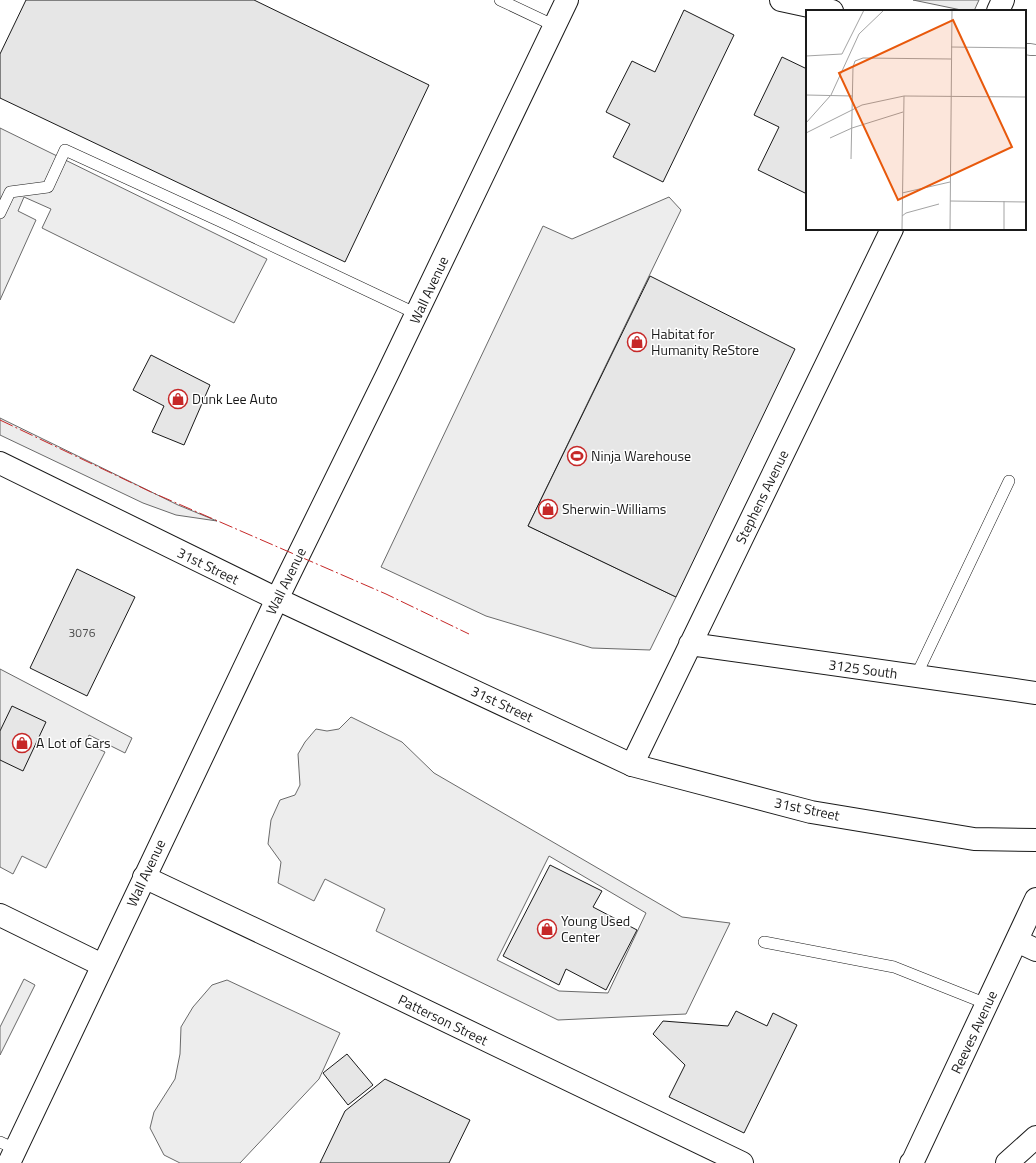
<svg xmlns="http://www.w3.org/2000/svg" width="1036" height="1163" viewBox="0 0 1036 1163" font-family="'Titillium Web',sans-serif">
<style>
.parking{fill:#ededed;stroke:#6a6a6a;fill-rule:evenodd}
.building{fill:#e6e6e6;stroke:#1a1a1a}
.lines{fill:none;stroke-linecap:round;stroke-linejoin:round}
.lane-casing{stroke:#1a1a1a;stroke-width:12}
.street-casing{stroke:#1a1a1a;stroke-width:24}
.secondary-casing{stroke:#1a1a1a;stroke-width:24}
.primary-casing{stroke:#1a1a1a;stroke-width:24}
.lane{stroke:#fff;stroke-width:11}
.street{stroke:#fff;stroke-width:22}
.secondary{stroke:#fff;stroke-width:22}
.primary{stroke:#fff;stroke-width:22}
.power{stroke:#c62828;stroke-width:1;stroke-dasharray:14 3 2 3;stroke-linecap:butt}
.labels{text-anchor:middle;stroke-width:3;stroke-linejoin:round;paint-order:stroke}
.number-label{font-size:12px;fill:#4d4d4d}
.street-label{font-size:14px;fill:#1a1a1a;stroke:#fff}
.poi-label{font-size:14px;fill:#1a1a1a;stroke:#fff;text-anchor:start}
.inset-road{fill:none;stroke:#a3a3a3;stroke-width:1}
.view{fill:#e8590c;fill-opacity:0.15;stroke:#e8590c;stroke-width:2}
.inset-edge{fill:none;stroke:#1a1a1a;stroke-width:2}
</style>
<rect width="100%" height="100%" fill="#fff"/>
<path class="parking" d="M913 0H979L974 11H966Z
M0 128 267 259 234 323 42 228 51 209 24 197 18 211 36 220 0 300Z
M669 197 681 210 528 526 676 597 650 650 592 648 486 616 381 567 543 226 572 239Z
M0 418 178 505 217 521 176 515 143 503 0 435Z
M0 669 132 738 125 753 89 735 86 743 105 752 46 868 22 856 13 874 0 867Z
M351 717 402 742 434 773 682 917 730 923 686 1014 558 1020 376 931 385 909 325 879 314 901 278 883 281 862 268 844 271 820 280 800 295 795 300 785 298 754 305 742 316 729 327 731 339 729ZM549 856 646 913 608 993 559 991 497 960Z
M24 979 35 985 0 1055V1027Z
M227 980 340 1033 319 1079 240 1163H180L164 1155 150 1128 154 1112 175 1079 180 1054 181 1027 193 1007 212 985Z"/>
<path class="building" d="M26 0H254L429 85 345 262 0 98V54Z
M684 10 734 35 663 182 613 157 630 124 606 112 632 61 655 72Z
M782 57 807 69V194L758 170 779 127 754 115Z
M650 276 795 349 676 597 528 526Z
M151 355 210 385 184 445 152 432 164 406 133 390Z
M77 569 135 597 87 696 30 668Z
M12 706 46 722 23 771 0 760V731Z
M550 865 602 891 593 907 637 930 606 990 566 969 559 985 503 956Z
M736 1011 767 1026 773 1013 797 1025 744 1133 669 1097 685 1065 653 1034 663 1021 728 1026Z
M347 1054 373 1085 348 1105 323 1073Z
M385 1079 470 1120 449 1163H320L345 1111Z"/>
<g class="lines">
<defs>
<path id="lane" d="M500 0 555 26
M1025 49 1036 50
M0 213 10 192 48 187 65 150 222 222 417 314
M916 676 1009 481
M764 942 894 967 987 1004
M0 1142 15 1149"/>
<path id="street" d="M781 0 832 11
M998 11 1003 0
M690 644 1036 693
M632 765 892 229
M144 877 326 963 742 1163
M0 915 102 965
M1017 941 1036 950
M911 1163 913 1161 1036 899"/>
<path id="secondary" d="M9 1163 277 599 387 375 567 0"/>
<path id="primary" d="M0 463 277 599 632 765 811 812 974 839 1036 840
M1007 1163 1036 1137"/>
</defs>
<use href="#lane" class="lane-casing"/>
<use href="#street" class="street-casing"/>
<use href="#secondary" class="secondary-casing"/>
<use href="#primary" class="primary-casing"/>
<use href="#lane" class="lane"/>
<use href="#street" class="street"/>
<use href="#secondary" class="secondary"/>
<use href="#primary" class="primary"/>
<path class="power" d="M0 420 151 492 386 594 469 634"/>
</g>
<defs>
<symbol id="shop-ring" viewBox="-11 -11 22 22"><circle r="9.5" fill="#fff" stroke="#c62828" stroke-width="1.5"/><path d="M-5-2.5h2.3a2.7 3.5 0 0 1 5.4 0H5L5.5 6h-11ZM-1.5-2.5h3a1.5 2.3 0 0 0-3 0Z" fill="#c62828"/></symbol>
<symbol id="stadium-ring" viewBox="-11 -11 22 22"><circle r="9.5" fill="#fff" stroke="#c62828" stroke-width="1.5"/><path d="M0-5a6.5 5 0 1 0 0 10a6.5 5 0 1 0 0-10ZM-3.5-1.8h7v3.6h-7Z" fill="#c62828"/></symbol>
</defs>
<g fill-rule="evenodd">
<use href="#shop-ring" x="626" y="331" width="22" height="22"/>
<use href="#shop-ring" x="167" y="388" width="22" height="22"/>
<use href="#stadium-ring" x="566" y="445" width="22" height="22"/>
<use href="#shop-ring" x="537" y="498" width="22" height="22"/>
<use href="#shop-ring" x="11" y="732" width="22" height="22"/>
<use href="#shop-ring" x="536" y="918" width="22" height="22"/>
</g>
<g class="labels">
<g class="number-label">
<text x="82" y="637">3076</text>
</g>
<g class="street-label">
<text transform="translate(429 290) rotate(-65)" y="5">Wall Avenue</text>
<text transform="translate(762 497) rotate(-64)" y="5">Stephens Avenue</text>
<text transform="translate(208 566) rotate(26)" y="5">31st Street</text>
<text transform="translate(286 581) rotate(-64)" y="5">Wall Avenue</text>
<text transform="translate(863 669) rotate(8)" y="5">3125 South</text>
<text transform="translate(502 704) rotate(25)" y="5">31st Street</text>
<text transform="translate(807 809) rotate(12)" y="5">31st Street</text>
<text transform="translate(146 873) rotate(-65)" y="5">Wall Avenue</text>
<text transform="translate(443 1020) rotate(26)" y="5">Patterson Street</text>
<text transform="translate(974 1032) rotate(-65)" y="5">Reeves Avenue</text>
</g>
<g class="poi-label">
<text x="651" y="339">Habitat for<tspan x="651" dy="16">Humanity ReStore</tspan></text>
<text x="192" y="404">Dunk Lee Auto</text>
<text x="591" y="461">Ninja Warehouse</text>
<text x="562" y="514">Sherwin-Williams</text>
<text x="36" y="748">A Lot of Cars</text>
<text x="561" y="926">Young Used<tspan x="561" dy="16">Center</tspan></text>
</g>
</g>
<g transform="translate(806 10)">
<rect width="220" height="220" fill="#fff"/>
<path class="inset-road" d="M145 37 220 38M0 46 36 44 58 0M0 85 47 86M0 113 25 85 53 24 78 0M0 123 56 95 98 86 220 87M24 128 46 118 97 102M45 149 47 57 49 51 57 48 145 49M96 183 144 172M144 191 220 192M96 206 100 203 133 194M96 220 98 86M144 220 146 0M198 220V191"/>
<path class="view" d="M147 10 206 137 92 190 33 63Z"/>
<rect width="220" height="220" class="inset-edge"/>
</g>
</svg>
